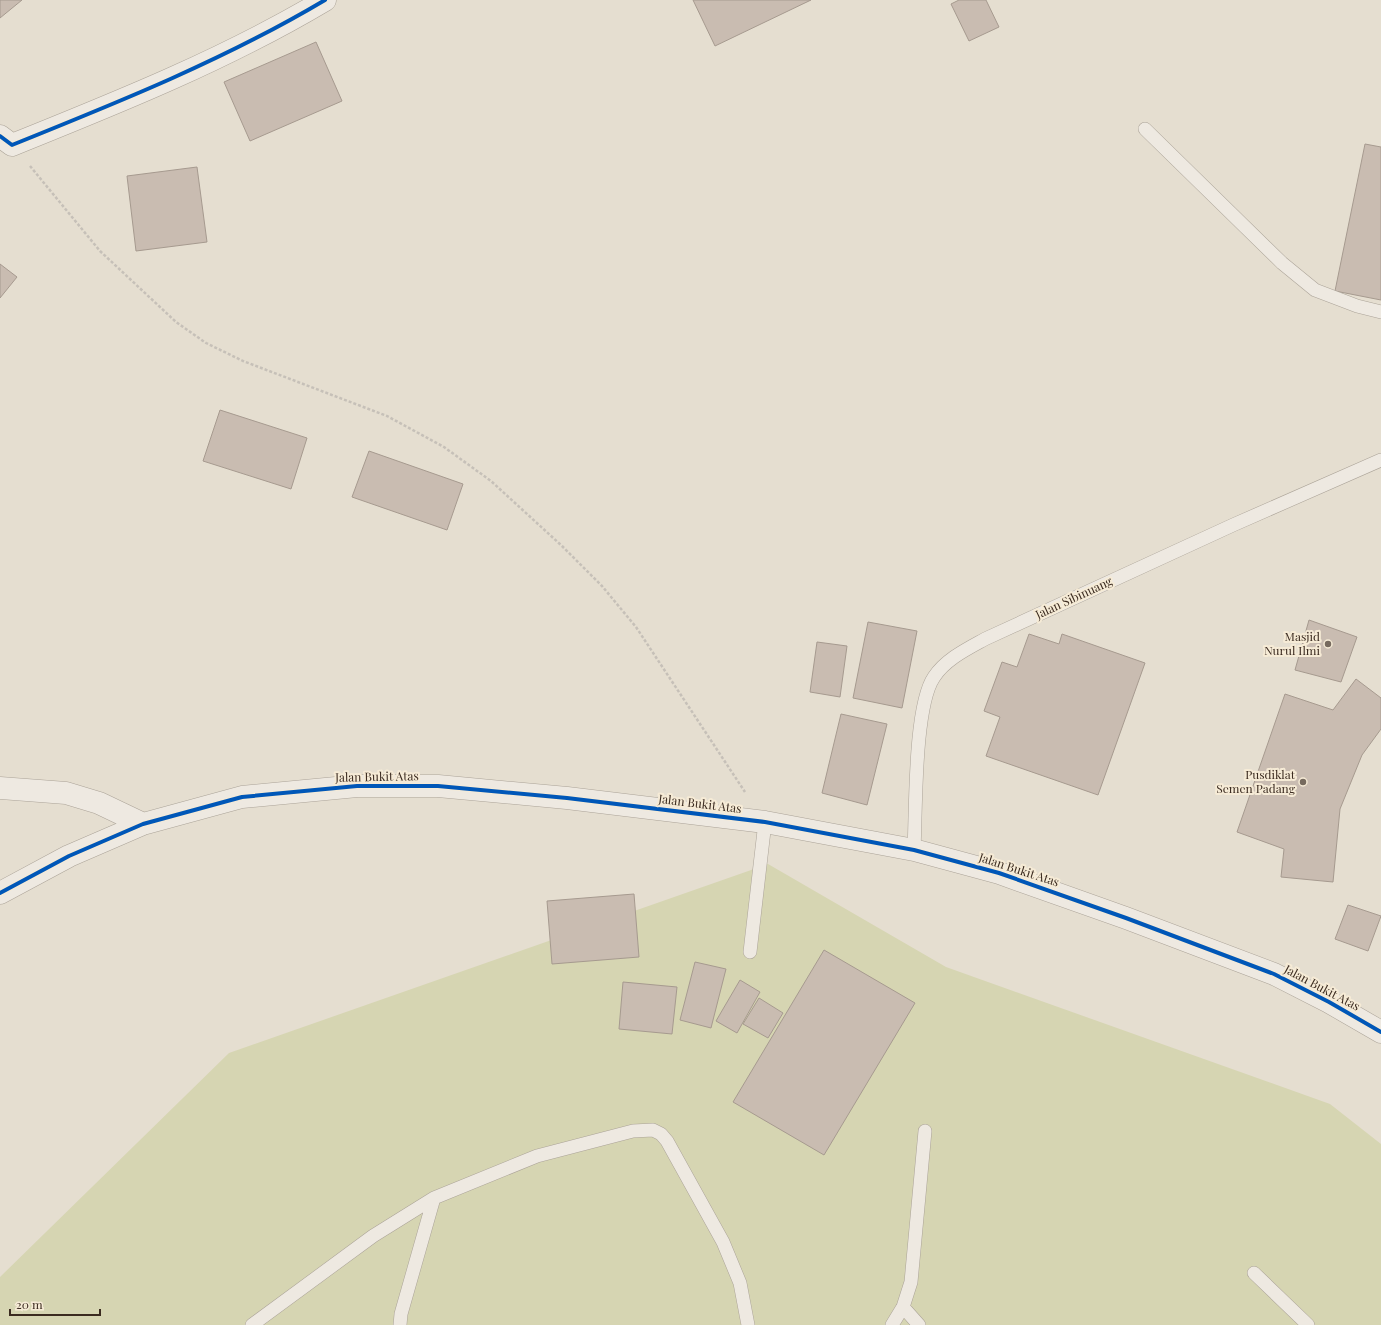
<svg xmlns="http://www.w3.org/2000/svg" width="1381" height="1325" viewBox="0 0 1381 1325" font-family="'Playfair Display',serif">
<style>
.green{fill:#d6d5b2}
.building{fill:#c9bcb1;stroke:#a69a8f}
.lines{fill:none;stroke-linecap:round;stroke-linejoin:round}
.lane-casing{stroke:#aba398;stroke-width:14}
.street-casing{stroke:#aba398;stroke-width:23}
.path{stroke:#c6c0b8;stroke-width:2.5;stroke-dasharray:3 2;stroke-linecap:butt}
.lane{stroke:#eee9e1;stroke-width:13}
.street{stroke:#eee9e1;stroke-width:22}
.cycleway-casing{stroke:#f6ebd6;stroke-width:6}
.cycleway{stroke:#0057b8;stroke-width:4}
.poi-dot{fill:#766a5e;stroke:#f6ebd6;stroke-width:1.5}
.labels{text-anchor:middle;stroke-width:4;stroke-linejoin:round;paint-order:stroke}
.street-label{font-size:12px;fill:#3b2b20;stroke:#f6ebd6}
.poi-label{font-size:12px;fill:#3b2b20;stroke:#f6ebd6;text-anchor:end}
</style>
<rect width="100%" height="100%" fill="#e5ded0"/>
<path class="green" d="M768 864 946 967 1330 1104 1381 1144V1325H0V1277L229 1053Z"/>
<path class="building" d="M0 0H22L0 18Z
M693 0H811L715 46Z
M959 0H986L999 27 969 41 951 4Z
M316 42 342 101 250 141 224 82Z
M1365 144 1381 147V300L1335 291Z
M197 167 207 242 136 251 127 176Z
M0 264 17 277 0 298Z
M220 410 307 438 291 489 203 461Z
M369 451 463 484 447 530 352 497Z
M1309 620 1357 637 1341 682 1295 670Z
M868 622 917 631 902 708 853 698Z
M1029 634 1059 644 1062 634 1145 663 1098 795 986 756 1000 717 984 711 1002 662 1017 667Z
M817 642 847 646 840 697 810 692Z
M1356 679 1381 698V729L1362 755 1340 809 1333 882 1281 877 1284 849 1237 832 1285 694 1333 710Z
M841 714 887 724 867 805 822 793Z
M634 894 639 957 552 964 547 901Z
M1348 905 1381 916 1368 951 1335 939Z
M824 950 915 1003 824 1155 733 1102Z
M695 962 726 969 711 1028 680 1020Z
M740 980 760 992 737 1033 716 1021Z
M623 982 677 987 672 1034 619 1029Z
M759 998 783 1013 768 1038 743 1024Z"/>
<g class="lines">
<defs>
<path id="lane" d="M1145 129 1282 263 1315 290 1357 306 1381 312
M914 850C916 811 914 706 934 677 946 659 967 649 985 639L1233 525 1381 460
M750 952 765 822
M1254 1273 1308 1325
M903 1307 919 1325
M252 1325 373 1236 434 1198 537 1156 633 1131 653 1130 661 1134 667 1141 723 1242 740 1283 748 1325
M400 1325 401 1314 434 1198
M892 1325 903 1307 911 1282 925 1131"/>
<path id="street" d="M0 136 12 145C119 102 226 59 325 0
M0 788 66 793 99 803 143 824
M0 893 69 856 143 824 242 797 357 786H438L567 798 765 822 914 850 999 873 1126 918 1274 974 1329 1002 1381 1032"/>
</defs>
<use href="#lane" class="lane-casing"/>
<use href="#street" class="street-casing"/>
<path class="path" d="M30 166 100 251 176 322 206 343 243 361 387 416 444 447 491 481 562 546 602 586 636 627 745 792"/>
<use href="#lane" class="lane"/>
<use href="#street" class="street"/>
<defs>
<path id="cycleway" d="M0 136 12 145C119 102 226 59 325 0
M0 893 69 856 143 824 242 797 357 786H438L567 798 765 822 914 850 999 873 1126 918 1274 974 1329 1002 1381 1032"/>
</defs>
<use href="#cycleway" class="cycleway-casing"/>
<use href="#cycleway" class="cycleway"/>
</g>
<g class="poi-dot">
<circle cx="1328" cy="644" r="4"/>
<circle cx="1303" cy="782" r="4"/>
</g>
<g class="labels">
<g class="street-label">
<text transform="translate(1074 598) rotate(-25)" y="4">Jalan Sibinuang</text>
<text transform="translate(377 777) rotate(-1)" y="4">Jalan Bukit Atas</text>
<text transform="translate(700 804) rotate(7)" y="4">Jalan Bukit Atas</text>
<text transform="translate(1019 870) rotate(18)" y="4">Jalan Bukit Atas</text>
<text transform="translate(1322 988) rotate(28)" y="4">Jalan Bukit Atas</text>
</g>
<g class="poi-label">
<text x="1320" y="641">Masjid<tspan x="1320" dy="14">Nurul Ilmi</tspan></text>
<text x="1295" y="779">Pusdiklat<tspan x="1295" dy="14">Semen Padang</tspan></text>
</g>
</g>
<path d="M10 1309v6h90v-6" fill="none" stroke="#3b2b20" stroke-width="2"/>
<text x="16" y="1309" font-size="12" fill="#3b2b20" stroke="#f6ebd6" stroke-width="3" paint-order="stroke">20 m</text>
</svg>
